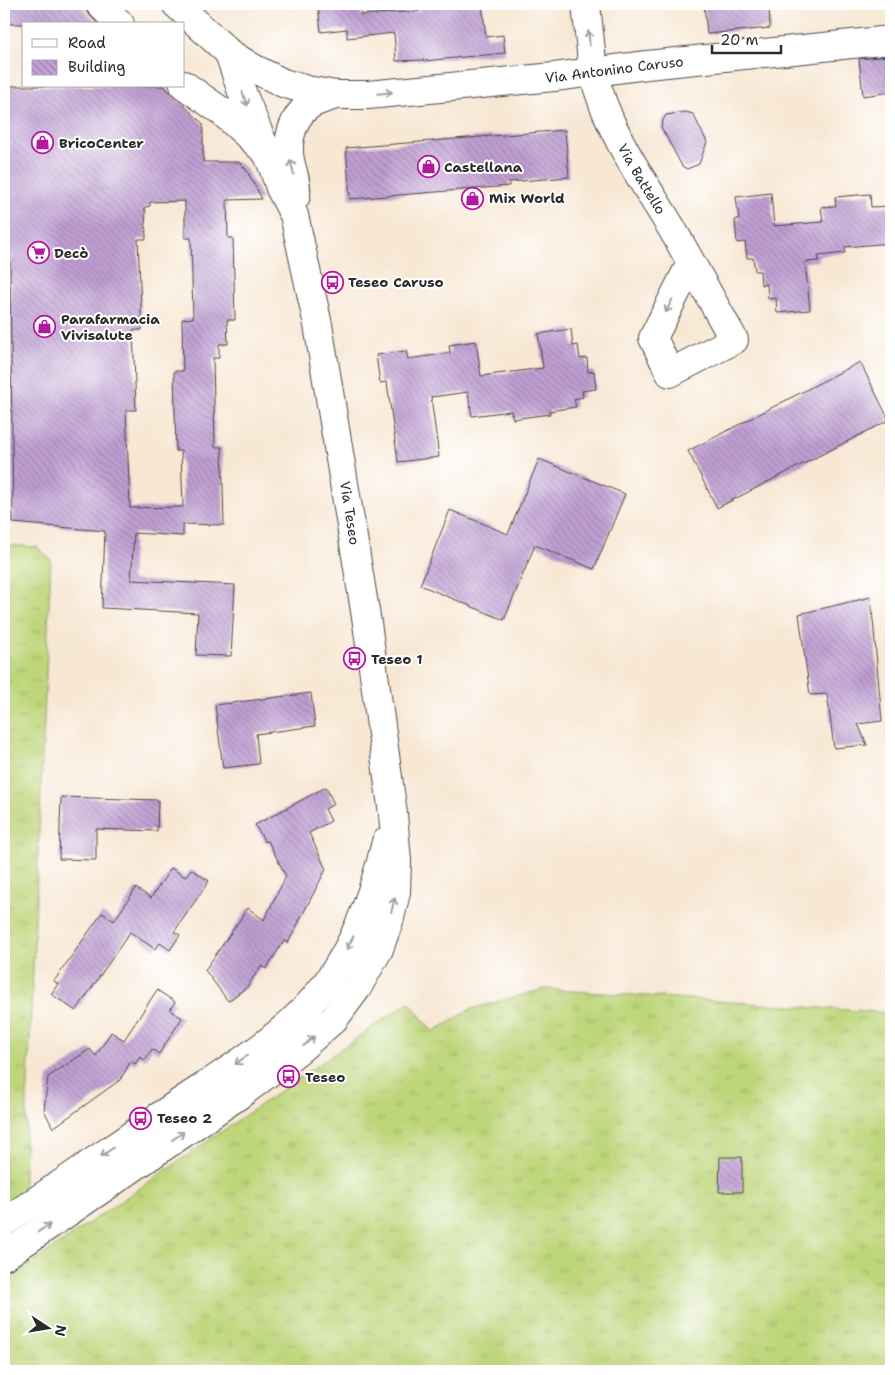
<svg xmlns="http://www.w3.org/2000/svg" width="895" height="1375" viewBox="0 0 895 1375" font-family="'Shantell Sans',sans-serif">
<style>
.grass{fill:url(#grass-tufts);stroke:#748052}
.building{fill:url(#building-back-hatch);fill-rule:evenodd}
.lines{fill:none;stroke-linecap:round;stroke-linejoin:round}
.minor-casing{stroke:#4a4744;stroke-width:30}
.major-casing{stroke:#4a4744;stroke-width:30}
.minor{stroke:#fff;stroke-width:28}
.major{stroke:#fff;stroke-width:28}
.oneway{stroke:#a0a0a0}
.labels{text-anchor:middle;stroke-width:4;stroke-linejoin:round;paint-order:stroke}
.street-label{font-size:14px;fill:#2b2b2b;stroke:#fff}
.poi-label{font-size:14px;font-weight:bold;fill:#2b2b2b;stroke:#fff;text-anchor:start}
</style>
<defs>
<pattern id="grass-tufts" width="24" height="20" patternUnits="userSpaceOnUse" patternTransform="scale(1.25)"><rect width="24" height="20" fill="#bed579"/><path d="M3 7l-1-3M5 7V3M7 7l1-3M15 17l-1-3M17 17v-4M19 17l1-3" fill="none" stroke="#a3b769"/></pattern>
<pattern id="building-back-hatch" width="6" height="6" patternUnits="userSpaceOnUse" patternTransform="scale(1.25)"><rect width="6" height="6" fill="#c09fd3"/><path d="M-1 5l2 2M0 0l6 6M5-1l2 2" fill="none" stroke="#9c82ab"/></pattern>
</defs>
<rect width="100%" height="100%" fill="#fff"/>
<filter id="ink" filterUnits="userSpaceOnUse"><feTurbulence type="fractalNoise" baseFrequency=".02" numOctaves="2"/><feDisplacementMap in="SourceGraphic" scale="10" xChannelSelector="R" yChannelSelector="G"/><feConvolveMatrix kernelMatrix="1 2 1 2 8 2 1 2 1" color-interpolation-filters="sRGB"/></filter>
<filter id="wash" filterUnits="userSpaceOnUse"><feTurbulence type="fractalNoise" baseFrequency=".0096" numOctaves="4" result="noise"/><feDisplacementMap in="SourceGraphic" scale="20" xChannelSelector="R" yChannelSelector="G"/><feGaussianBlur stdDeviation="1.12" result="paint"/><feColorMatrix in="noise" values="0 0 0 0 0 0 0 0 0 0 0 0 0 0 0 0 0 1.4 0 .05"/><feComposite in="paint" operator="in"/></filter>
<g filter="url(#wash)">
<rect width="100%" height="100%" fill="#f7e7d3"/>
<path class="grass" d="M4 545 37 547 51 560 23 1195 4 1209Z
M544 989 891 1013V1371H4V1282L409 1002 433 1032 471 1009Z"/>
<g id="blocks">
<path class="building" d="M7 4H79L98 24H7Z
M318 4H360L361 15 420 11 419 7 457 4H482L486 37 503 35 505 53 424 61V60L396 61 394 33 347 38V29L321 32Z
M720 4H769L770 28 707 34 704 5Z
M888 56 891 92 863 96 859 59Z
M8 86H164L203 124V162H239L246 169 262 199 227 200 228 238H233L235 320H227L228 344H219V358H213L215 447H222L224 525 183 524V536L134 533 131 580 235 585 231 656 196 655 198 613 102 608 105 531 13 523ZM185 201V238H191L193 318 182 319 183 371H174L176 451H181L183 507 130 508 126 410H136L133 330H142L138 239H146L145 207 150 206V202Z
M686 112 693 114 707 142 699 164 687 169 682 166 661 127 663 120 666 115Z
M565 130 569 177 509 182V186L350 199 346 148Z
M771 193 774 226 823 222 821 207 836 206 835 197 870 194 871 207 891 206V243L845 247V253L818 256 819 261 805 262 810 310 777 313 776 298 768 299 767 284 761 285 760 271H755L753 258H747L745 242 737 243 735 220 739 219 736 197Z
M571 329 573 346 578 345 580 359 587 358 588 372 594 371 596 389 582 391 583 397 574 399 576 407 549 411 550 414 513 419 511 411 472 416 468 392 431 397 439 457 398 462 387 382 380 383 376 355 406 351 408 359 450 353 449 345 476 341 481 376 543 368 538 334Z
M860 362 889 420 717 508 688 451Z
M539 459 625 494 594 569 535 545 504 620 420 585 450 510 508 534Z
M871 597 882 721 858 724 867 745 834 748 827 694 810 695 799 614Z
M311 693 315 726 256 734 259 764 223 768 215 705Z
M326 787 334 804 325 809 331 821 309 833 326 869 288 943 284 941 266 969 261 966 247 987 228 1001 205 970 248 908 264 920 286 876 268 841 265 842 255 825Z
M61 797 158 800 157 831 96 829V860L59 859Z
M171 868 185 877 191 869 209 881 174 932 180 935 170 950 160 943 155 949 130 932 76 1011 51 994 58 984 54 981 102 913 114 921 136 888 151 898Z
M157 990 175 1002 170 1010 182 1018 159 1054 152 1049 145 1060 140 1057 135 1064 131 1061 120 1080 53 1128 44 1110 48 1077 90 1049 96 1056 111 1032 124 1040Z
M720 1157H742V1192H719Z"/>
</g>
</g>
<g filter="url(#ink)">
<use href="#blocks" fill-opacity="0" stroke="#4a4744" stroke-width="1"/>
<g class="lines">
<defs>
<g id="minor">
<path d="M100 4 120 24"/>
<path id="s1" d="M593 71C607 130 640 176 671 227 693 265 713 303 734 340L670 373 653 338 691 263"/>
<path d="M184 85 221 111 268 154"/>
</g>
<g id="major">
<path id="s2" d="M176 4 229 53 253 68 283 83 307 90 336 95H368L554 77 647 65 891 40"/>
<path d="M586 4 593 71"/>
<path d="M296 196C298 181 290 168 289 153 288 137 294 117 307 107 314 101 327 98 336 95"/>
<path d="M4 1222C61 1185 117 1145 173 1107 225 1072 289 1035 326 984 357 942 374 892 386 842"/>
<path d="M4 1256 242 1093 300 1049 334 1019 357 988 379 949 390 918 396 892 397 861 393 814 367 623 318 325 294 215 280 188 273 167 243 95 229 53"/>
</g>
</defs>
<use href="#minor" class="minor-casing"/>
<use href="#major" class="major-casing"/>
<use href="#minor" class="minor"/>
<use href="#major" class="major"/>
</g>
<defs><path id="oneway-shaft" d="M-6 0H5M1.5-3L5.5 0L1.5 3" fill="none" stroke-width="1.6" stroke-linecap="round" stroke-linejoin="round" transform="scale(1.25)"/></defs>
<g class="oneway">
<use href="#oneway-shaft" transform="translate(589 38) rotate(-95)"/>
<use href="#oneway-shaft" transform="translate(385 93) rotate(-5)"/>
<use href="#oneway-shaft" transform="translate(245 99) rotate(69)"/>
<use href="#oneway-shaft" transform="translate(292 167) rotate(-103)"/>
<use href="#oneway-shaft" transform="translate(669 306) rotate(117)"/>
<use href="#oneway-shaft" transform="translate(393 905) rotate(-76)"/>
<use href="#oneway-shaft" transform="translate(350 943) rotate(116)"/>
<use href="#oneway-shaft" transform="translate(309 1041) rotate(-42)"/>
<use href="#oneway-shaft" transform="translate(241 1060) rotate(144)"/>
<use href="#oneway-shaft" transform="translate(178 1136) rotate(-34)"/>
<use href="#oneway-shaft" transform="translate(107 1152) rotate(146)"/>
<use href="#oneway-shaft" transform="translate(44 1228) rotate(-34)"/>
</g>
</g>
<defs>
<symbol id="shop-ring" viewBox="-11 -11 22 22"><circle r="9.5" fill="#fff" stroke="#b5179e" stroke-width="1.5"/><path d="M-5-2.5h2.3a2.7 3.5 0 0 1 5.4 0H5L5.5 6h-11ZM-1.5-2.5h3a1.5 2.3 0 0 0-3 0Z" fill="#b5179e"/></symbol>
<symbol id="supermarket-ring" viewBox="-11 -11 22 22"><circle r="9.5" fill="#fff" stroke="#b5179e" stroke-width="1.5"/><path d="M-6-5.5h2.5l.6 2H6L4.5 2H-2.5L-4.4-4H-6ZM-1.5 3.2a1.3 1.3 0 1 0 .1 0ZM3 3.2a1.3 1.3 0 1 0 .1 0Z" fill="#b5179e"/></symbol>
<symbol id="bus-ring" viewBox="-11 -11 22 22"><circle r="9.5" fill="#fff" stroke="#b5179e" stroke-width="1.5"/><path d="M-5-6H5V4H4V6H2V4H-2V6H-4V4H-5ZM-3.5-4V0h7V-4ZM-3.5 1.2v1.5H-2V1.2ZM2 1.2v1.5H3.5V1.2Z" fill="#b5179e"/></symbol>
</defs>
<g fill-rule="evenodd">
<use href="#shop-ring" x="30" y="130" width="25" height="25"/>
<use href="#shop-ring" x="416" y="154" width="25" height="25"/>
<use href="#shop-ring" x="460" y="186" width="25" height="25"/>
<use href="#supermarket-ring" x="26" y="240" width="25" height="25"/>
<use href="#bus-ring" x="320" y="270" width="25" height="25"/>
<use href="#shop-ring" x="32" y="314" width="25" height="25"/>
<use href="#bus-ring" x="342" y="646" width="25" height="25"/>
<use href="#bus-ring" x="276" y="1064" width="25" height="25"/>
<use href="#bus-ring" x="128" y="1106" width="25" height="25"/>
</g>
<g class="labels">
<g class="street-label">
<text dy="5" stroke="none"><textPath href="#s2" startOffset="468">Via Antonino Caruso</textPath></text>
<text dy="5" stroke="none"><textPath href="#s1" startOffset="119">Via Battello</textPath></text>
<text transform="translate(350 513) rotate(81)" y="5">Via Teseo</text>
</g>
<g class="poi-label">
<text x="59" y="148">BricoCenter</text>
<text x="444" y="172">Castellana</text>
<text x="489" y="203">Mix World</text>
<text x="54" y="258">Decò</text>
<text x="348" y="287">Teseo Caruso</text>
<text x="61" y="324">Parafarmacia<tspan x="61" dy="16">Vivisalute</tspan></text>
<text x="371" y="664">Teseo 1</text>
<text x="305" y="1082">Teseo</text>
<text x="157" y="1123">Teseo 2</text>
</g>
</g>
<rect width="895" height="1375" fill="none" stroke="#fff" stroke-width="20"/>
<rect x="22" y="22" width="162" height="65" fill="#ffffff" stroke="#aaaaaa"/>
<rect x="32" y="39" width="25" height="8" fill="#ffffff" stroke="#aaaaaa"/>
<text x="68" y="48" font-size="15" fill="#2b2b2b">Road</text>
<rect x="32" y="60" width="25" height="15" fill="url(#building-back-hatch)" stroke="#aaaaaa"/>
<text x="68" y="72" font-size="15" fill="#2b2b2b">Building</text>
<g transform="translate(48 1328) rotate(102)" stroke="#ffffff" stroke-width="4" paint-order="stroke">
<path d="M0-4L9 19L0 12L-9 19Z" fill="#2b2b2b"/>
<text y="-8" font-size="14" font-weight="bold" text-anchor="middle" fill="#2b2b2b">N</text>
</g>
<path d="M712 45v8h69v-8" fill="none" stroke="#2b2b2b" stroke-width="2.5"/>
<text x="720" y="45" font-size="15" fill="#2b2b2b" stroke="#ffffff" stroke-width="4" paint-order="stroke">20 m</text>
</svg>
